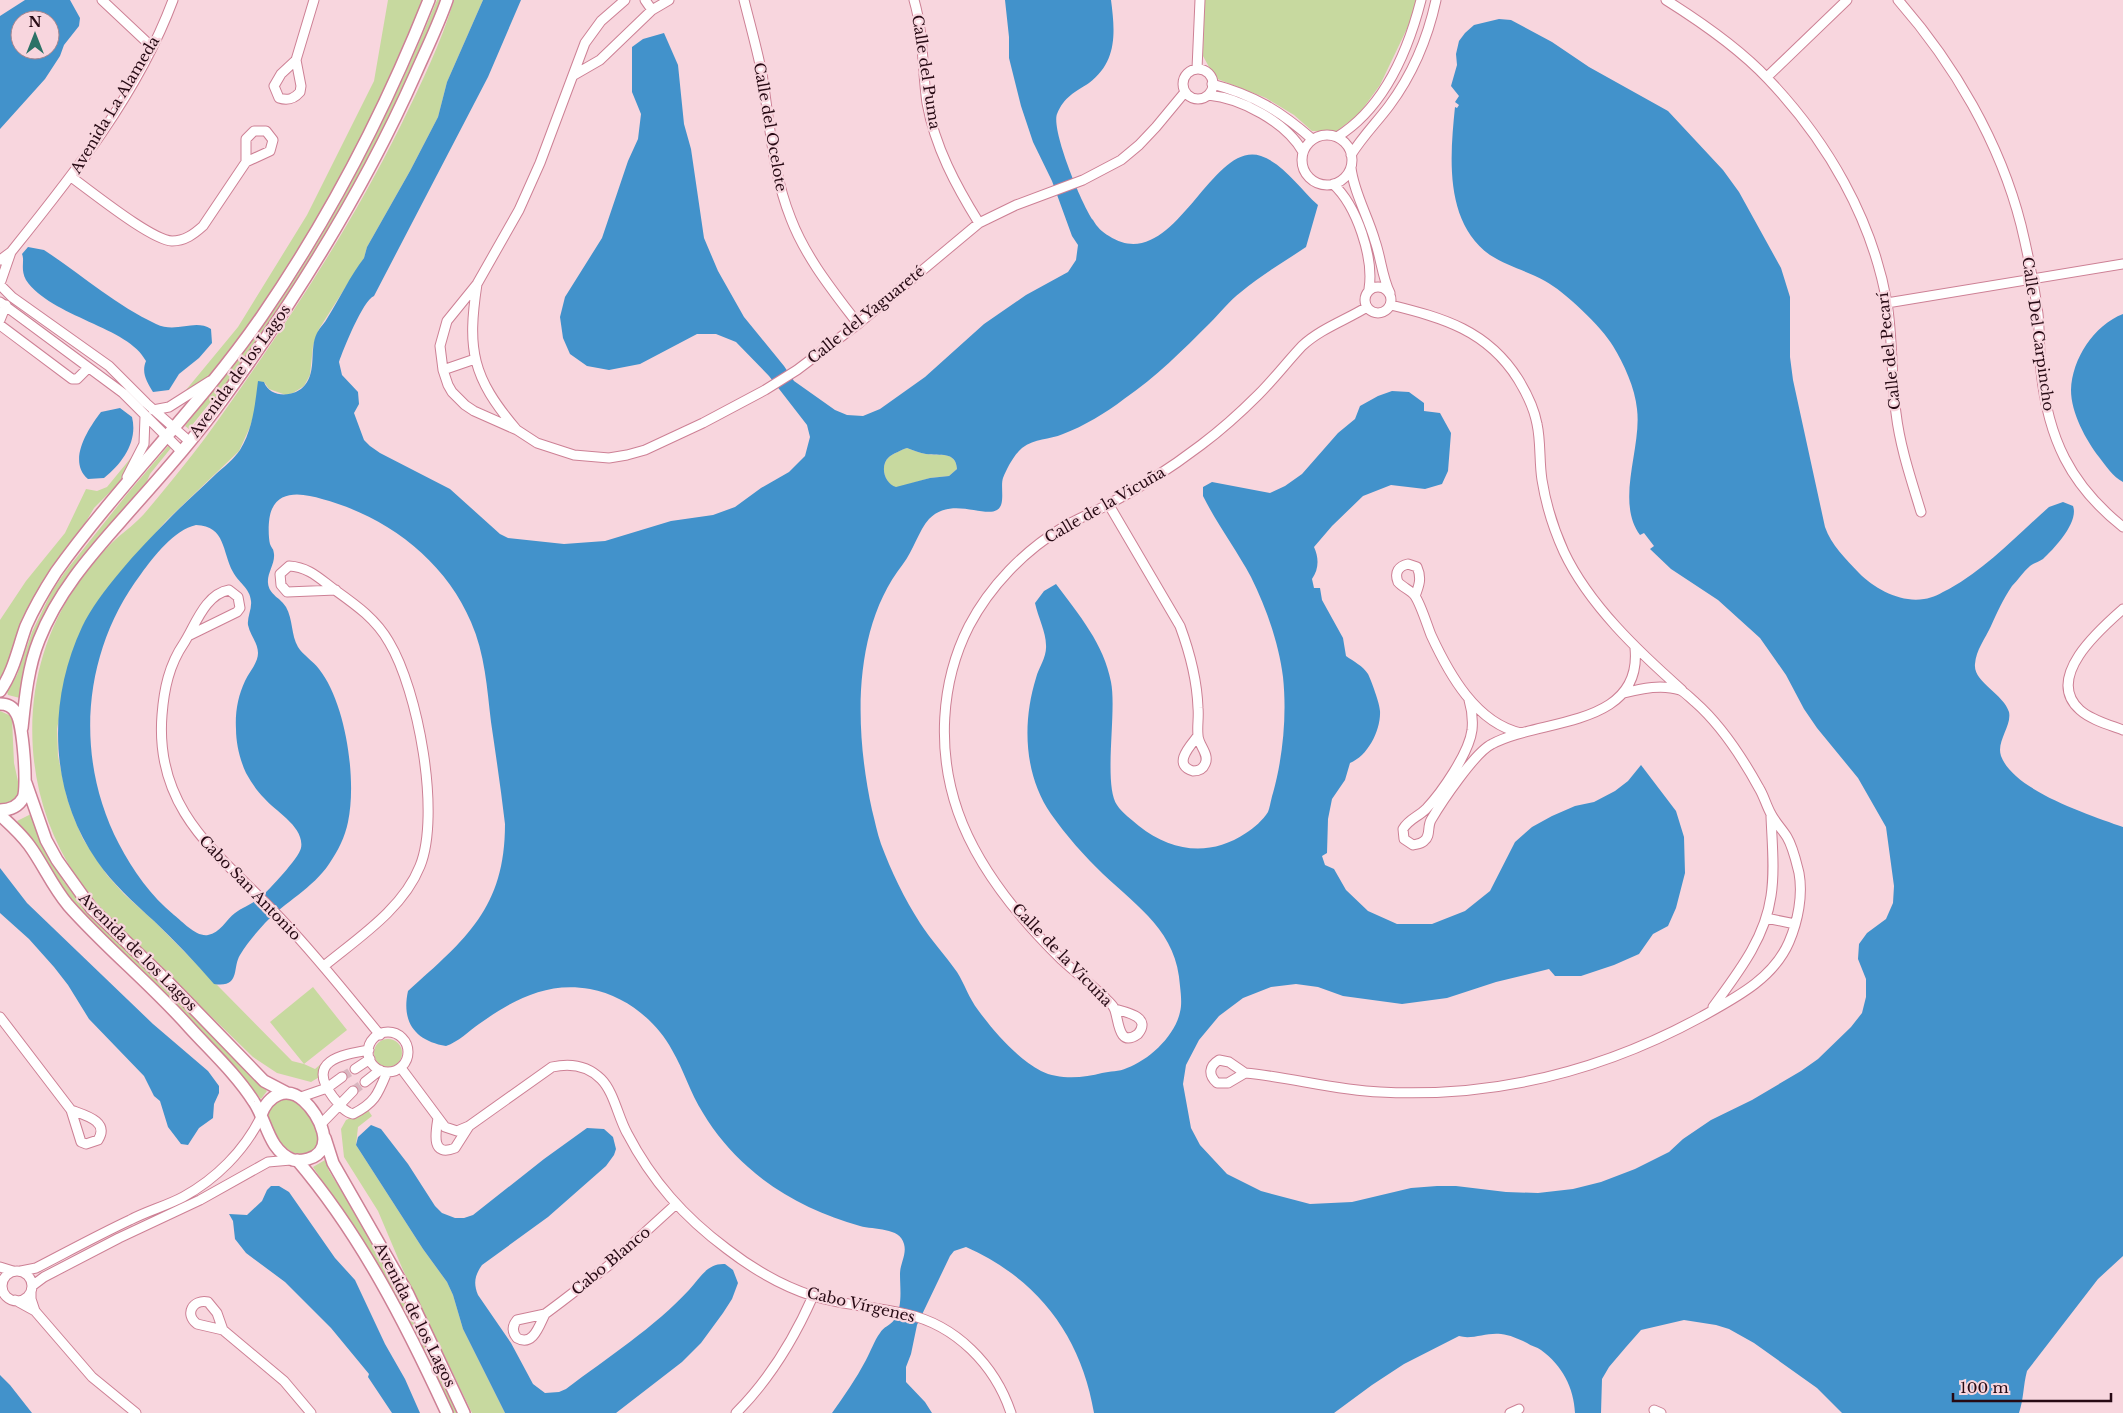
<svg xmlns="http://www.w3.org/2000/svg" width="2123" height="1413" viewBox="0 0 2123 1413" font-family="'Libre Baskerville',serif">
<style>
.green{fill:#c7d99f}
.water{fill:#4292cb;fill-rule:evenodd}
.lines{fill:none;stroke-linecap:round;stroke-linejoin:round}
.minor-tunnel{stroke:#d9b7c0;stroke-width:9;stroke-dasharray:9 4.5;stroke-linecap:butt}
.minor-casing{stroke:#cd8095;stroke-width:11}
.tertiary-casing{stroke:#cd8095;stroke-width:14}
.minor{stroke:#fff;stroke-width:9}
.tertiary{stroke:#fff;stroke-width:11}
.labels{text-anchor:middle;stroke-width:4.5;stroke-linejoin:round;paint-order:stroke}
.street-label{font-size:15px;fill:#270a14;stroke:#f8d6de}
</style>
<rect width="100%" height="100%" fill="#f8d6de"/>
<path class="green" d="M388 0H425L387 88 350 162 311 234 243 335 217 370 206 380 181 396 238 327 307 215 374 81Z
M437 0H444L398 108 321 249 224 393 213 399 189 429 185 426C209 395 235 365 258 333 332 230 389 117 437 0Z
M454 0H483L447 82 438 117 410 171 367 247 364 258 319 329 313 346 310 375 304 386 293 393 286 395 269 389 264 382 250 427 239 451 166 521 103 594 83 626 70 660 57 729 58 756 67 798 74 818 83 839 107 875 124 894 155 922 292 1061 304 1064 270 1022 313 987 347 1030 304 1064 315 1069 322 1063 325 1064 321 1076 311 1082 277 1073 253 1057 122 930C106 913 89 896 76 876 18 790 17 670 77 585 88 569 102 552 116 539 125 531 136 523 144 514 171 482 198 449 221 416 289 320 349 230 401 125 421 84 441 43 454 0Z
M1204 0H1416L1414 14 1380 85 1359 114 1337 131H1312L1294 115 1266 98 1215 78 1203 56Z
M169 445 171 448 150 474 145 486 70 576 20 698 8 695 7 692 17 675 32 632 52 591 65 572 128 493Z
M139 448 119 483 94 508 87 520 0 682V620L26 581 65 533 86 489 97 491 107 487Z
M907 448C913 450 920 453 926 454 940 456 956 451 957 469L949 476 930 478 896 488C885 484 879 466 889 457 893 454 901 450 907 448Z
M0 711 9 715 12 719 14 763 19 786 18 799 5 807 0 804Z
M31 814 46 851 64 882 89 912 175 996 267 1091 261 1099 200 1031 86 916 60 886 40 852 17 821Z
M374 1053a14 14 0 1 1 28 0a14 14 0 1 1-28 0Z
M283 1098C306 1100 323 1129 317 1149L301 1156C283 1150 269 1133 268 1113L271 1104Z
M368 1110 372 1116 358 1127 356 1145 423 1249 447 1282 453 1295 463 1329 505 1413H472L403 1270 378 1211 344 1157 341 1129 346 1120Z
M325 1160 329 1171 363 1225 406 1302 459 1413H453L415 1334 354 1229 313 1167Z"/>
<path class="water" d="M25 0H70L80 18 79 26 64 45 60 56 45 79 0 129V16ZM20 20H50V50H20Z
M483 0H521L488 77 374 296C363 300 343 350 339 362L342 375 358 392 359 404 354 413 364 440 370 446 380 453 450 489 500 534 508 538 564 544 605 541 671 521 713 515 735 507 761 488 789 472 805 456 810 437 807 425 769 376 736 342 716 334H697L640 364 609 370 587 366 570 354 563 338 560 317 565 297 602 238 628 161 638 139 641 114 632 92V47L643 39 664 33 678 65 684 124 691 149 704 238 718 271 744 317 784 366 794 381 835 410 847 415 863 416 880 409 925 377 984 324 1026 295 1068 272 1076 260 1078 245 1072 236 1052 181 1033 142 1021 106 1009 58V37L1005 0H1111C1115 31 1118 61 1089 83 1075 92 1064 97 1057 114 1051 130 1082 205 1093 220 1097 227 1102 232 1109 236 1174 278 1210 139 1261 156 1284 164 1300 189 1318 205L1306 247C1284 262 1261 275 1241 292 1229 301 1220 313 1210 323 1183 350 1156 377 1124 399 1106 413 1084 426 1063 434 1049 440 1035 438 1022 448 1014 455 1007 468 1003 478 1000 487 1006 505 997 510 984 518 951 496 929 519 919 530 913 551 903 564 851 630 855 732 872 810 875 821 877 833 881 844 891 871 904 898 920 923 931 940 945 955 957 972 965 985 969 998 978 1010 995 1033 1017 1058 1041 1071 1059 1080 1084 1078 1102 1073 1110 1071 1119 1072 1127 1068 1149 1060 1175 1036 1180 1012 1182 1004 1181 995 1180 986 1177 932 1139 908 1103 874 1085 857 1065 834 1051 814 1024 775 1022 723 1036 678 1039 667 1047 657 1046 645 1046 632 1038 617 1035 603L1044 591 1056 584C1079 615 1104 644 1111 682 1117 712 1103 784 1117 805 1122 813 1132 820 1139 826 1172 852 1210 857 1246 833 1254 828 1263 820 1268 812 1270 807 1271 799 1273 793 1283 757 1287 715 1283 677 1279 644 1266 607 1251 577 1236 549 1217 524 1203 496V487L1212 482 1270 493 1285 486 1302 474 1338 433 1355 419 1360 406 1378 396 1392 391 1409 392 1424 403V411L1440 413 1451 433 1448 471 1442 484 1425 489 1391 485 1363 496 1332 526 1314 547C1319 558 1319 569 1312 579L1314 588H1320L1322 600 1343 638 1346 656C1353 661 1363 666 1368 674 1371 680 1380 704 1380 711 1381 730 1368 756 1350 763L1345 780 1332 799 1328 819 1327 853 1322 856 1325 865 1334 869 1346 890 1368 911 1397 924H1432L1465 911 1490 891 1515 842 1532 827 1552 816 1575 806 1594 802 1615 791 1628 781 1641 765 1676 811 1684 837 1685 873 1676 908 1668 926 1653 934 1639 954 1614 965 1581 976H1555L1549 969 1496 982 1447 998 1402 1004 1343 996 1318 987 1296 984 1271 987 1243 998 1219 1016 1199 1040 1186 1065 1183 1084 1191 1128 1200 1145 1227 1174 1261 1191 1310 1204 1352 1202 1411 1188 1437 1186H1456L1506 1192 1538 1193 1573 1189 1601 1182 1635 1169 1669 1152 1683 1139 1711 1120 1752 1100 1801 1071 1818 1059 1851 1027 1862 1013 1866 997V979L1858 959 1859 944 1867 933 1886 919 1893 903 1894 886 1886 827 1858 778 1817 728 1804 709 1786 675 1760 638 1718 600 1671 569 1650 549 1654 546 1644 533 1640 535C1615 501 1642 448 1637 409 1635 388 1624 364 1613 346 1602 327 1564 291 1545 281 1527 271 1507 266 1490 255 1444 222 1450 156 1455 107L1457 108 1459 105 1455 102 1459 96 1451 86 1457 65 1456 54 1459 41 1465 33 1474 25 1499 19 1511 20 1552 42 1589 67 1668 111 1723 170 1739 192 1781 268 1790 297V357L1793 380 1825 527C1831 545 1846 559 1859 573 1875 589 1901 603 1924 599 1933 598 1941 593 1949 589 1987 568 2016 536 2049 507L2063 502 2073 506C2079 522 2055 548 2043 559 2039 562 2033 563 2030 566 2023 572 2018 580 2012 586 2003 599 1997 613 1991 626 1985 639 1976 650 1975 664 1973 682 2004 694 2009 712 2012 726 1996 741 2001 756 2014 791 2090 815 2123 827V1256L2098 1279 2027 1371C2023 1386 2024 1398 2019 1413H1842L1817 1388 1754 1343 1729 1329 1716 1325 1684 1320 1641 1330 1626 1347 1609 1367 1602 1379 1601 1413H1575C1574 1388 1562 1365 1541 1350 1537 1347 1531 1346 1527 1343 1519 1339 1510 1335 1501 1334 1487 1332 1472 1340 1459 1336L1404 1364 1372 1385 1334 1413H1094C1081 1336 1038 1279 966 1247L954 1251 950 1256 917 1325 911 1354 906 1367V1382L925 1402 932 1413H832C844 1396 856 1379 866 1360 871 1351 874 1341 880 1333 883 1327 891 1325 894 1320 903 1307 900 1289 900 1274 900 1264 907 1254 904 1244 900 1227 874 1230 860 1226 819 1214 780 1196 748 1167 730 1151 715 1133 703 1113 690 1093 684 1070 672 1050 656 1020 624 995 590 989 547 981 513 1000 479 1024 469 1031 458 1042 446 1046 416 1041 401 1023 408 991 466 939 505 908 505 824 501 790 496 756 491 722 487 688 485 654 471 622 445 560 386 516 322 499 305 494 281 489 272 509 268 517 268 536 270 544 273 551 273 547 274 554 275 564 267 573 268 583 269 595 281 598 286 607 293 619 291 635 298 647 303 655 313 661 319 669 346 703 357 780 348 822 345 837 338 851 329 864 313 888 285 902 265 923 256 933 247 943 240 955 232 968 241 988 214 984 195 962 175 941 154 921 133 902 113 884 97 861 49 792 47 702 82 627 99 592 139 549 167 521 182 505 200 490 216 474 224 467 234 459 240 450 253 429 255 404 258 381L264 382C270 399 296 397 305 385 317 371 309 348 317 333 320 327 325 323 328 317 340 298 350 276 364 258L367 247 410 171 438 117 447 82ZM907 448C913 450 920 453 926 454 940 456 956 451 957 469L949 476 930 478 896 487C885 484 879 466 889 457 893 454 901 450 907 448ZM196 525C226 526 222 552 233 572 238 582 250 588 251 601 252 609 247 617 248 625 250 635 258 643 258 653 258 663 249 672 245 681 238 696 235 712 236 729 236 744 240 760 246 773 251 782 257 791 264 798 275 811 305 827 301 848 299 858 269 890 260 898 252 904 243 907 235 913 226 920 220 933 208 935 196 937 183 922 174 915 151 896 133 871 119 844 74 758 82 652 141 574 154 556 174 530 196 525Z
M28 247 44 250C81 274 115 305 156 324 177 334 194 318 211 329L212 343 199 358 179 374 169 390 153 392C147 382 141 373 146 361 129 327 51 317 26 280 20 269 25 261 22 254Z
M2123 314V482C2113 477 2106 466 2099 457 2086 440 2071 413 2071 390 2072 359 2094 325 2123 314Z
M120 408 132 417C138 441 123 463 104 478L88 479C67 461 88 429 101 412Z
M0 868 27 903 153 1024 208 1071 219 1086V1093L214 1104 213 1118 199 1128 188 1145 181 1144 168 1127 160 1101 154 1096 144 1076 89 1019 68 985 54 967 29 939 0 913Z
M371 1125 381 1129 408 1164 435 1206 442 1213 455 1218H464L473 1215 544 1159 587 1128 604 1129 613 1137 616 1149 614 1155 606 1166 548 1217 482 1265C475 1275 473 1283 478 1295L511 1343 533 1384 545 1393 559 1392 566 1389C607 1358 655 1327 689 1290 700 1278 707 1263 725 1264L733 1270 738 1283 732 1299 723 1313 701 1343 682 1362 616 1413H505L463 1329 453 1295 447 1282 423 1249 356 1145 358 1137Z
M271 1186H279L289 1192 335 1258 355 1280 385 1344 405 1379 420 1413H392L368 1377 369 1374 331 1328 285 1282 246 1253 235 1239 233 1221 229 1214 247 1215 262 1201 267 1190Z
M0 1375 10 1385 32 1413H0Z"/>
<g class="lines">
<path class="minor-tunnel" d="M342 1077 355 1069
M353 1091 365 1082"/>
<defs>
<path id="minor" d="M102 0 152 47
M625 0 601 21 585 43 540 163 519 210 477 284 447 321 440 346 443 370 448 385 452 392 465 405 474 411 517 430 537 443 574 455 609 458 627 455 645 450 703 423 765 390 797 370 858 324 979 223 1016 205 1083 180 1121 160 1139 145 1156 127 1185 92
M645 0 652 10
M744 0C750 24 757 49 762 74 770 123 772 172 791 219 806 258 833 291 858 324
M914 0C924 34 922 69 927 103 935 147 956 186 979 223
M1666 0C1701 22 1740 49 1768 79 1827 141 1872 218 1887 303 1893 339 1891 377 1896 413 1900 447 1911 479 1921 512
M1898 0C1954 64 2000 142 2021 225 2028 254 2034 284 2038 314 2040 333 2039 352 2041 371 2048 438 2070 485 2123 527
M296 60 301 86 300 92C294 99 288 101 279 98L274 86 281 74 296 60 314 0
M1197 69 1200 0
M1183 84a15 15 0 1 1 30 0a15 15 0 1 1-30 0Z
M574 75 600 60 652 10 669 0
M1767 77 1847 0
M1212 84C1254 95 1280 111 1312 139
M1208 95C1241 98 1286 122 1303 152
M1302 160a25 25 0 1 1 50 0a25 25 0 1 1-50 0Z
M1337 137C1384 108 1408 51 1421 0
M1351 155C1362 137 1377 122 1389 106 1412 75 1428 37 1436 0
M1351 168C1354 193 1368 216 1375 241 1381 258 1382 277 1390 293
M71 177C91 191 151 240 172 241 185 241 194 234 203 226L246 162 270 151 273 140 266 131H254L246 139V162
M1333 184C1357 206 1374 258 1369 289
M11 252C73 175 138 94 173 0
M0 260 11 252 1 281
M477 284C467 350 472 377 516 429
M1 286 12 297 109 366 146 403 189 441
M1365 300a13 13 0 1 1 26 0a13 13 0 1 1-26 0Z
M0 302 123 393 181 451
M1887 303 2123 264
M1391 305C1443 318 1487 330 1518 379 1526 392 1534 408 1537 424 1541 442 1539 461 1542 480 1546 505 1554 530 1564 552 1589 605 1639 652 1682 690
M0 320 6 305
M0 325 72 379H77L88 368
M443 370 475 359
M153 410 169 407 210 381
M127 477 144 444 145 417
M1109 505 1180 626C1190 653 1197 680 1198 708 1199 717 1197 726 1198 735 1198 745 1210 754 1205 764 1203 769 1198 771 1193 771 1172 765 1190 746 1197 737
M1415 596C1419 586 1422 578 1417 567L1408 564C1399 566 1394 572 1398 582 1403 588 1411 590 1415 596 1421 605 1427 625 1431 635 1449 674 1476 723 1521 733
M2123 609C2099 630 2044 678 2080 710 2091 720 2110 725 2123 730
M188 636 237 612 240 608 238 597 229 590C205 594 195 626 184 643 169 665 164 689 162 715 154 815 225 858 284 922 318 958 348 996 380 1035
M1469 700C1472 710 1473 720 1472 730 1469 753 1442 792 1426 809 1418 817 1409 819 1403 829L1404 839 1413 845C1417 844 1421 844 1424 841 1431 836 1427 827 1431 820 1441 803 1475 752 1492 744 1540 718 1643 728 1635 648
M1766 918 1795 924
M324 966C358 938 403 909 420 866 441 814 418 690 389 642 376 619 356 605 335 590 320 579 309 567 289 566L280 574 281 585 287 592 336 590
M1713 1007C1737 974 1765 939 1771 896 1775 870 1772 843 1771 816
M1115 1009C1126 1012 1152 1017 1138 1034 1117 1049 1119 1017 1114 1008 1112 1004 1107 1000 1104 997 1091 984 1076 973 1062 960 1020 919 978 869 958 812 937 752 940 683 969 626 990 586 1024 551 1062 528 1076 519 1093 513 1107 505 1140 488 1172 467 1201 445 1221 430 1240 413 1258 395 1274 379 1287 362 1302 346 1320 329 1346 320 1367 307
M0 1017 71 1110 81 1142 86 1144 98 1140C110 1121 84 1115 71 1110
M368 1052a20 20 0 1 1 40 0a20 20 0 1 1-40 0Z
M369 1050C340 1055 306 1061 333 1097 339 1104 344 1112 353 1114 375 1103 378 1094 387 1072
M1219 1060 1229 1062 1245 1073 1228 1083H1217C1208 1075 1209 1066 1219 1060Z
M401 1068 445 1127 457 1131 469 1126 552 1067C570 1063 587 1065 601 1079 614 1092 618 1117 627 1133 652 1181 684 1217 727 1249 753 1269 782 1286 813 1296 843 1305 875 1307 906 1314 956 1325 995 1365 1011 1413
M355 1069 370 1059
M1245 1073C1290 1077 1334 1090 1380 1092 1493 1098 1602 1071 1701 1017 1735 998 1773 979 1789 942 1798 921 1803 895 1799 873 1796 861 1793 847 1787 837 1782 829 1775 822 1771 814 1766 805 1764 796 1759 788 1742 757 1721 725 1695 702 1690 698 1685 692 1680 690 1662 684 1642 688 1624 693
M365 1082 380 1070
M301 1097 327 1088 342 1077
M438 1118C436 1131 430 1158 455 1148L469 1126
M321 1124 353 1091
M0 1267 13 1271
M21 1271 36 1268C67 1252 98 1235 130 1220 147 1211 166 1206 183 1197 216 1179 244 1151 261 1117
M2 1286a15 15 0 1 1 30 0a15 15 0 1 1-30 0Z
M32 1286 44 1277 119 1238 200 1200 268 1162 291 1160
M15 1300 35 1311 31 1299V1292
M35 1311 92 1377 136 1413
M545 1314C539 1326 533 1347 517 1338 512 1332 512 1326 517 1320L545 1314 561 1302 608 1266 675 1205
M223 1330 197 1324C184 1314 193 1299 208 1302L217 1313 223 1330 284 1381 311 1413
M1654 1410 1661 1413
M736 1413C770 1379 794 1339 813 1296
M1510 1413 1519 1409"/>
<path id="tertiary" d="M0 691C14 671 18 648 26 626 34 608 45 589 56 572 120 483 200 406 262 316 330 217 385 111 429 0
M0 704C7 704 13 707 16 713 23 723 28 788 23 798 18 807 10 810 0 810
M22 728C25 699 28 667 39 640 57 594 89 557 121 521 156 481 192 442 223 399 297 297 364 190 415 75 426 50 438 26 447 0
M26 783 46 840 57 860 92 909 168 982 264 1081 287 1093
M0 815C10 824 21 834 29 845 43 864 52 886 68 905 106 948 152 985 190 1028 212 1052 237 1075 254 1102 267 1121 268 1150 293 1160 298 1161 304 1160 308 1159 338 1151 319 1114 304 1101 287 1085 268 1095 261 1115
M325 1138 333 1163 408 1294 464 1413
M297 1160C361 1235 406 1324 447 1413"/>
</defs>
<use href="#minor" class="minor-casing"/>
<use href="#tertiary" class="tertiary-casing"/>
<use href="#minor" class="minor"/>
<use href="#tertiary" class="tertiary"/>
</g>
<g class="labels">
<g class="street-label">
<text transform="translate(926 72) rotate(81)" y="5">Calle del Puma</text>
<text transform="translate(115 105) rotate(-59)" y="5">Avenida La Alameda</text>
<text transform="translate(770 127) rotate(80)" y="5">Calle del Ocelote</text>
<text transform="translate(866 315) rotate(-39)" y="5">Calle del Yaguareté</text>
<text transform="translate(2038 334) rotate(82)" y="5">Calle Del Carpincho</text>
<text transform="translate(1889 351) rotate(-96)" y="5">Calle del Pecarí</text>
<text transform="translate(240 371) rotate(-54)" y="5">Avenida de los Lagos</text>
<text transform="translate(1105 505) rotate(-30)" y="5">Calle de la Vicuña</text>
<text transform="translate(250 888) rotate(46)" y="5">Cabo San Antonio</text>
<text transform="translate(138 952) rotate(45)" y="5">Avenida de los Lagos</text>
<text transform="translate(1062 955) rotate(46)" y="5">Calle de la Vicuña</text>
<text transform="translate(611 1261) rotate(-40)" y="5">Cabo Blanco</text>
<text transform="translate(861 1305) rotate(13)" y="5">Cabo Vírgenes</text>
<text transform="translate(415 1315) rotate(63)" y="5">Avenida de los Lagos</text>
</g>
</g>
<g transform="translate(35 35)"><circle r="24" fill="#f8d6de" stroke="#a4848d"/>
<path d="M0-4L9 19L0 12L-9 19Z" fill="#2b7267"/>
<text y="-8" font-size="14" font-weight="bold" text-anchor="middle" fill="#270a14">N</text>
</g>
<path d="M1953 1393v8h158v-8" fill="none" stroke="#270a14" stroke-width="2.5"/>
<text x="1960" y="1393" font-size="15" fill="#270a14" stroke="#f8d6de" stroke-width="4" paint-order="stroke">100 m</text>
</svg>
